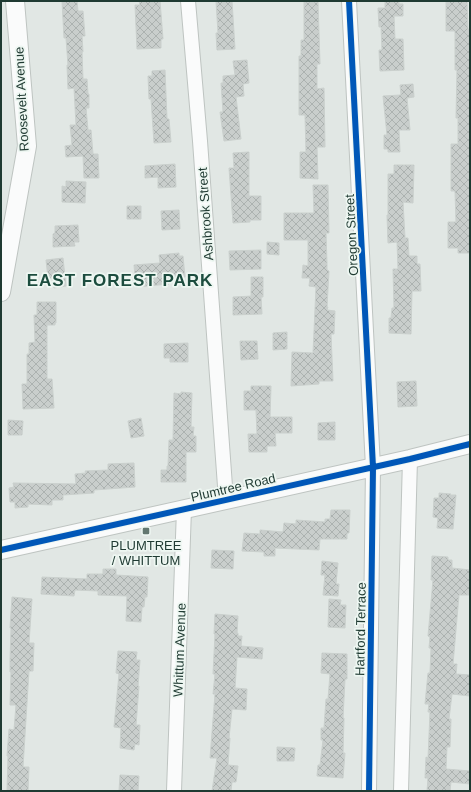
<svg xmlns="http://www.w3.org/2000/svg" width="471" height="792" viewBox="0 0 471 792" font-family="Arial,sans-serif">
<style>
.building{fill:url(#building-cross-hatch);stroke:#cad0cd}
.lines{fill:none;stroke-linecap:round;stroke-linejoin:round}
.minor-casing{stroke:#bec4c1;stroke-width:16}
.tertiary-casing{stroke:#bec4c1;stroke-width:20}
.minor{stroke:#fafbfb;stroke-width:14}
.tertiary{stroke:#fafbfb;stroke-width:18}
.cycleway-casing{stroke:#eef7f2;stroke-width:8}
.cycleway{stroke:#0057b8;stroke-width:6}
.poi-dot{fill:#637770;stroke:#eef7f2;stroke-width:1.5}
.labels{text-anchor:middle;stroke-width:3.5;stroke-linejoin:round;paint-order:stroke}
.street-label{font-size:13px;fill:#1f3a32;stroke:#eef7f2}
.poi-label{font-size:13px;fill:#1f3a32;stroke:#eef7f2}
.district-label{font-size:17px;font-weight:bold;letter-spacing:1px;fill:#1c4c3e;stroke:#eef7f2}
</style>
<defs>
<pattern id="building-cross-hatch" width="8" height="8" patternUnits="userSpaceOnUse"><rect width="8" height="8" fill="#c9cecc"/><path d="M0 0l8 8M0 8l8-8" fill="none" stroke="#acb2b0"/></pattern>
</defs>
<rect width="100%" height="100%" fill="#e1e7e4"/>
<path class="building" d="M62 1H77L78 11H83L85 36H82L83 52H82L83 79H87L88 94H89V108H86L88 130H91L93 154H98L99 178H84L83 156 66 157 65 146 72 145 70 125H76L74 88 68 89 67 65H68L66 38H64Z
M139 1H160L163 39H161V48L137 49 135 5H140Z
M216 1H232L235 49 217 50 216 33H218Z
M385 1H399V4H403V16H394L395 39H403L404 70 380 71 379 50H382L381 27H379L378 8H385Z
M446 1H467L468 29H470V253H458V248H448V222H456L455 191H451V144H458V118H456L457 70H455V31H446Z
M304 2H318L320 64H317V89L324 88 325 147H317L318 179 300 178V152H306L305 115H299V56H301V40H304Z
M247 60 249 83 243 84 244 96 236 97 241 139 224 141 220 112H223L221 83H223V76L235 75 233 61Z
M165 70 167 119H169L171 142 154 143 151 99H149L148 76H152V71Z
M413 84 414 97 407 98 410 130H399L400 152H388V149H384V135H387L383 96 401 95 400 85Z
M249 152V196H261V220H250V222L233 223 229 168H234L233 153Z
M175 164 176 187 158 188V177L145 178V166Z
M394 165H414L413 203 403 202 405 238H408L409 256H417V264H420L421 291H412L411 334 389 333V318H391L392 308H394L393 269H398L397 242 388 243 387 215H388V174H394Z
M66 181 86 182 85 203 62 202V186L66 187Z
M313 185H328L329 233H326L327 263V270L329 271 327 307H328L327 310 335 311 334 334H331L333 381H319V384L291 386 292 352 313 353 316 287 309 286 310 278H302L303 265 308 266V240H284V213H314Z
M127 206H141V219H127Z
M179 210 180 229 162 230 161 211Z
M78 225 79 242H74L75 246 53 247V234L55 233V226Z
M267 242 279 243V255L267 254Z
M261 250V269L230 270 229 251Z
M179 253V256H183L185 277 168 278 169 284 136 287 134 265 160 263 159 255Z
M63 258 66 286 54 288 53 278H48L46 260Z
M251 277H263V297H261L262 314 233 315V297L253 296H251Z
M37 302H56V323H55V325H47V379H52L54 408 23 409 22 384H27V354H29V343L35 342 34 315H37Z
M287 332V349L273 350V333Z
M240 341H257L258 359 241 360Z
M188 343V362H170V358H164V344Z
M416 381 417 406 398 407 397 382Z
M251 386H271L270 417H292V433H275L276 446H267V452H249L248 434H257L256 410H244V391H251Z
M181 392 192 393 191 427H194L193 436H196V452H186V482H161V470H167V466H168L169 440H173L174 393 181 394Z
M141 418 144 436 131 438 128 421Z
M8 420 23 421 22 435H8Z
M335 422V440H318V423Z
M134 463 135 487 94 490V493L63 495V500H52V505L28 504V507L15 508V502H10L9 488 14 487 13 483 76 484 75 474 86 473 85 471 108 470V464Z
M439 493 451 494 450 495H456L453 529 437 528 438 518 433 517 434 498H439Z
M331 510H350L349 533H347V539H320L319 550 275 548V556H264V552L242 551 244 533 260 534V530L283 532 284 523 296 524V520L325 522V519H330Z
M212 550 234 551 233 569 211 568Z
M432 556 448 557V560H452V568L470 570V595H459L453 664H457L456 674 470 675V696L452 694 449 719H451L450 747H447L446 769 470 771V784L451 782 450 791H427L428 778H425L426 757 428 758 430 712H428L429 704H425L428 673H430L431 648H429L430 637 428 636 433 580H431Z
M322 561 338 563 336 584H339L338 596 323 595 325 575H321Z
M103 569H116V575L148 577 147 597H145L144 607H142L141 622 126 621 127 596 98 595V591L75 590 74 596 41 594 42 577 87 579V574H103Z
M12 597 32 599 29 643H34L33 671H29L23 767H29L28 791H7L8 756H7L9 729 14 730 16 705H10L11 672H10V662L11 628H10Z
M329 599 341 600 340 605H346L345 628 328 627Z
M215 614 238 616 237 633H238V636H242L241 646 263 648 262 659 237 657 235 688 247 689 246 710 232 709 229 738H230L228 765 238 766 236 782H232L231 791H212L217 758H210L215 694H213L215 674H213L215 634H214Z
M118 651 137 652 136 660H140L138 686H139L136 725H140L139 745 135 744 134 750 120 748 121 728 114 727 119 674 116 673Z
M322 653 347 654V679H345L343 718H344L343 753H345L343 778 317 776 318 765H320L323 740H321V728H324L326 699H328L330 674 321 673Z
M277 747 295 748 294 761H277Z
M120 775 139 776 138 791H119Z"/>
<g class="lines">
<defs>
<path id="minor" d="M188 1 200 141 226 500
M349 1 373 467 369 791
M174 791 184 509
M401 791 410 459"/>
<path id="tertiary" d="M1 292 27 146 15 1
M1 550 410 459 470 444"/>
</defs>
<use href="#minor" class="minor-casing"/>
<use href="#tertiary" class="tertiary-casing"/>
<use href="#minor" class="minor"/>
<use href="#tertiary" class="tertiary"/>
<defs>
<path id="cycleway" d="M349 1 373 467 369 791
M1 550 410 459 470 444"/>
</defs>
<use href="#cycleway" class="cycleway-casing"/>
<use href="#cycleway" class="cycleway"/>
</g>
<rect class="poi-dot" x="142" y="527" width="8" height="8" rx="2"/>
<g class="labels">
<g class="street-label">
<text transform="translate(21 99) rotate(-93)" y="5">Roosevelt Avenue</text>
<text transform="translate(205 214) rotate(-94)" y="5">Ashbrook Street</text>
<text transform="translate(351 235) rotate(-93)" y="5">Oregon Street</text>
<text transform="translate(233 487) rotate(-13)" y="5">Plumtree Road</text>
<text transform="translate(360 629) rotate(-89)" y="5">Hartford Terrace</text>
<text transform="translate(179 650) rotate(-88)" y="5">Whittum Avenue</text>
</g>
<g class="poi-label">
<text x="146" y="550">PLUMTREE<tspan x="146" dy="15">/ WHITTUM</tspan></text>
</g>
<g class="district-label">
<text x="120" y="286">EAST FOREST PARK</text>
</g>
</g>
<rect width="471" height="792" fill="none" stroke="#1f3a32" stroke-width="4"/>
</svg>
